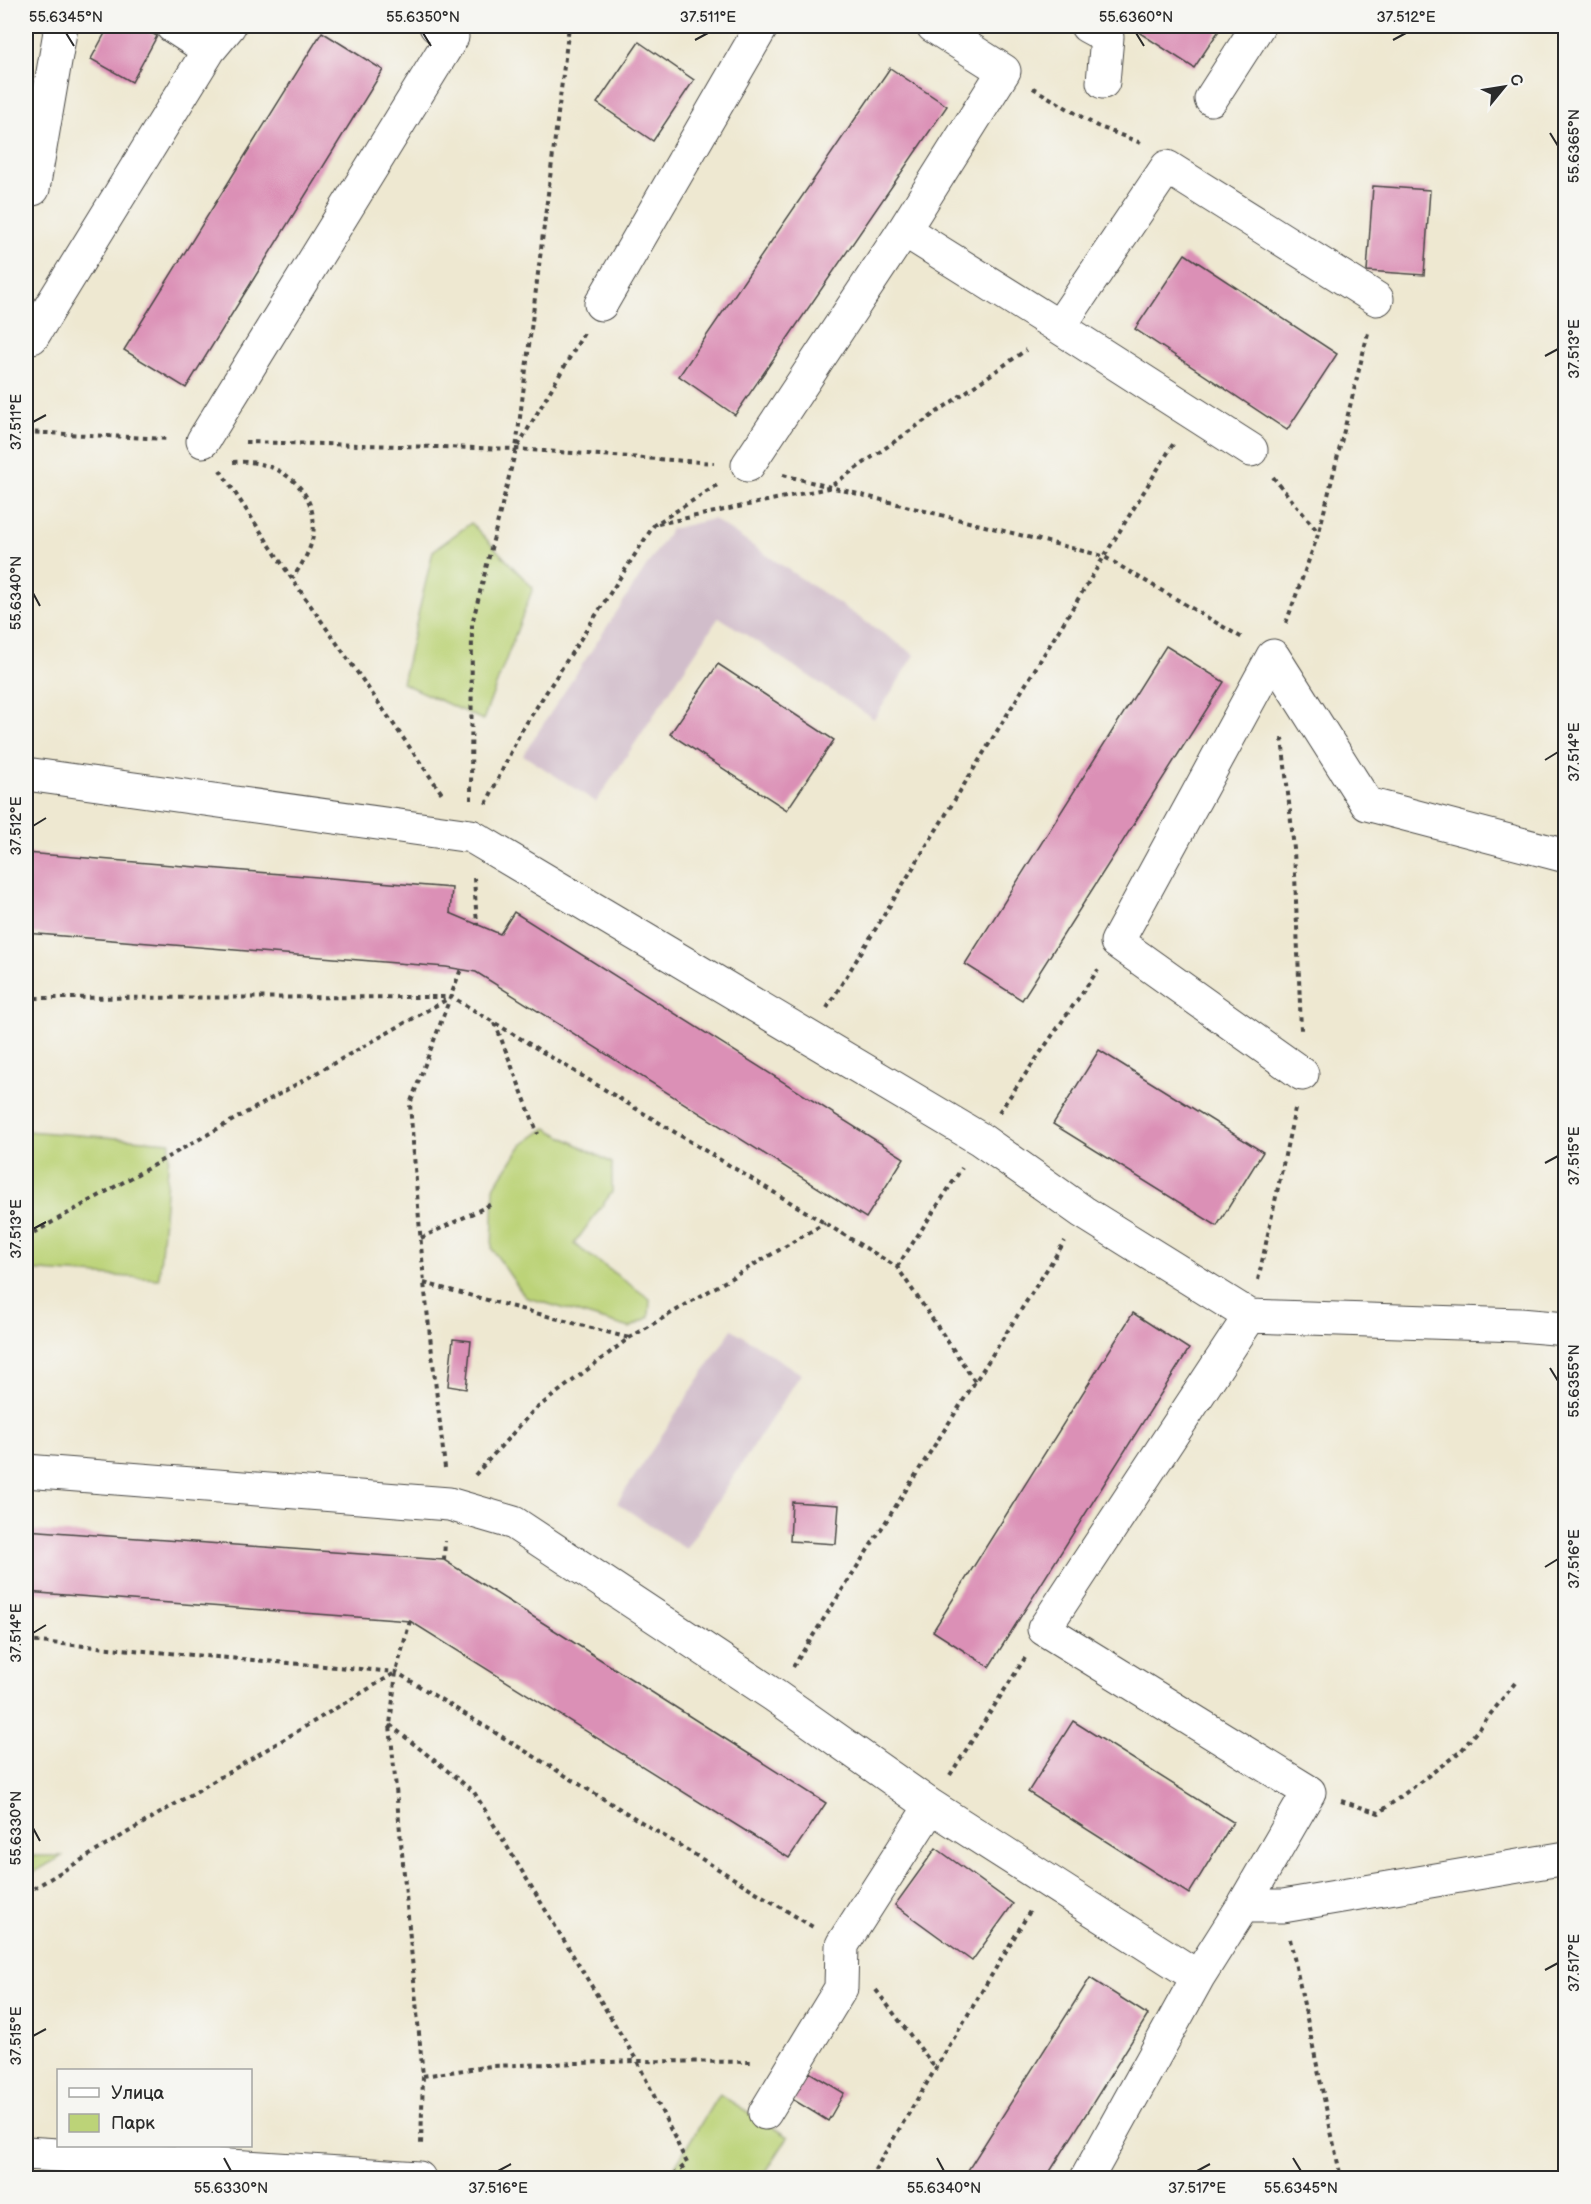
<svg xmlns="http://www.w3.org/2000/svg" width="1591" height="2204" viewBox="0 0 1591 2204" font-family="'Balsamiq Sans',sans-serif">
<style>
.industrial{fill:#d1bdca}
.green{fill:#bcd378;stroke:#747f52;stroke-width:1.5}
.building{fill:#db90b6}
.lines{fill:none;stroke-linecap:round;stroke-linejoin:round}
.minor-casing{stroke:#484744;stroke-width:35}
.path{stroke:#484744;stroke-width:4;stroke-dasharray:4.5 4.5;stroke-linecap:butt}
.minor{stroke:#fff;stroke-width:33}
.ticks{fill:none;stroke:#2b2b2b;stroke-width:2}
.neatline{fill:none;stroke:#2b2b2b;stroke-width:2}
.ticks-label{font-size:15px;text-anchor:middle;fill:#2b2b2b}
</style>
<rect width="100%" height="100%" fill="#f6f6f2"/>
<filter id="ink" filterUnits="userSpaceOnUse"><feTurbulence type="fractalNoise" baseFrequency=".0167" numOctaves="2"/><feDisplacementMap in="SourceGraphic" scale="12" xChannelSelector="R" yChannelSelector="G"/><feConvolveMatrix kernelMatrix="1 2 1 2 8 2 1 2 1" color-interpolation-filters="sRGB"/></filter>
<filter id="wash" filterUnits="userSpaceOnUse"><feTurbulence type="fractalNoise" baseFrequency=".008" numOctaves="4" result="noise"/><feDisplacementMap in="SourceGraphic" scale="24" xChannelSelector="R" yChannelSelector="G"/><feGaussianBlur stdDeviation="1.35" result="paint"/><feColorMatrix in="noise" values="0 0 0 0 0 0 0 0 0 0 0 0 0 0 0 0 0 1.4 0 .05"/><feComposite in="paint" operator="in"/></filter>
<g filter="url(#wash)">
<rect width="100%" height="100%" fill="#eee8d1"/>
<path class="industrial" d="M713 519 915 655 874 719 719 617 596 802 523 755 671 529Z
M732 1329 801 1374 686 1549 617 1503Z"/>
<path class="green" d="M471 523 533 588 483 720 402 683 433 551Z
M546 1128 612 1163V1192L574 1244 650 1299 649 1317 630 1328 525 1297 492 1249 494 1187 522 1145Z
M26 1131 170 1142 159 1279 26 1270Z
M26 1856H62L26 1877Z
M719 2094 788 2137 762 2178H688L673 2169Z"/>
<g id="blocks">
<path class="building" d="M109 26H138L157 36 132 82 91 59Z
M1129 26H1222L1194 68Z
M322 32 383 70 186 388 124 350Z
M639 42 694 80 653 141 597 103Z
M890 68 947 106 735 415 679 376Z
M1373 186 1430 190 1424 275 1367 271Z
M1185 254 1337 354 1287 430 1135 329Z
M1166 646 1224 682 1022 1000 965 964Z
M718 664 834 740 787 810 670 734Z
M26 853 452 888 450 913 500 934 514 912 904 1158 866 1218 476 972 446 967 26 933Z
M1099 1050 1263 1152 1217 1226 1053 1124Z
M1133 1313 1189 1349 989 1667 933 1631Z
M453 1339 471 1341 466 1389 448 1386Z
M792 1502 839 1505 836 1544 790 1541Z
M26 1530 444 1560 826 1803 789 1858 410 1621 26 1592Z
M1073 1721 1233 1822 1189 1894 1028 1792Z
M936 1848 1013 1904 972 1961 895 1905Z
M1090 1978 1148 2015 1046 2178H963Z
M809 2072 844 2093 828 2121 792 2099Z"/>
</g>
</g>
<g filter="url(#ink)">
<use href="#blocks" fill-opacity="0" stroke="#484744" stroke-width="1.5"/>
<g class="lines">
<defs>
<path id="minor" d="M172 26 209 50
M1087 26 1107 37 1103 82
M1211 99 1258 26
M33 189 61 26
M904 230 1059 327 1251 450
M601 304 762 26
M1059 327 1167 167 1377 299
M32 337 209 50 229 26
M203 441 452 37 436 26
M748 465 904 230 1004 71 933 26
M26 774 471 836 980 1139 1083 1212 1250 1316 1520 1325 1566 1329
M1302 1074 1117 942 1273 656 1367 804 1566 856
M26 1471 449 1504 514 1523 775 1696 931 1806 1198 1977
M1243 1906 1309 1792 1044 1629 1250 1316
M765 2113 841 1988 842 1945 931 1806
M26 2153 419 2178
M1087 2178 1198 1977 1243 1906H1283L1566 1858"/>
</defs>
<use href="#minor" class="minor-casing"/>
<path class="path" d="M1033 88 1097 126 1141 143
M26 432 169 439
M245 442 516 449 714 463
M518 446 584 333
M233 462C279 458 323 491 312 541 308 555 300 567 292 579
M220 470 292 579 443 795
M783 475 1103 556 1244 639
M1273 477 1318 532
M658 524 828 488 1026 350
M1286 623 1319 532 1368 333
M1282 738 1294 849 1301 1030
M471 800 472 624 516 449 569 26
M486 804 520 733 654 525 719 484
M474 878 477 925
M26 998 452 997 897 1267 976 1383
M827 1008 1175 441
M495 1023 538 1134
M999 1112 1098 970
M26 1237 451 997
M421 1238 494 1203
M897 1267 962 1168
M1258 1280 1295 1109
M424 1283 629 1338
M445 1468 424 1283 410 1104 461 969
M475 1475 533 1411 629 1338 825 1223
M444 1560 445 1541
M410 1621 396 1672 390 1725 423 2076 421 2144
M26 1641 396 1672 813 1927
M793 1667 1065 1241
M390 1725 474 1792 637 2061 687 2163 670 2178
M950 1775 1025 1658
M1341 1801 1379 1813 1461 1751 1515 1683
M26 1893 395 1673
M1290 1939 1341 2178
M876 1990 936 2069
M423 2076 491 2066 637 2061 754 2062
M870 2178 1030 1911"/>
<use href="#minor" class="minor"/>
</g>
</g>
<path class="ticks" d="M66 33 74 46M423 33 431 46M1136 33 1144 46M695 40 708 33M1393 40 1406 33M1550 133 1558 146M1545 356 1558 349M33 422 46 415M33 593 40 606M1545 760 1558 752M33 826 46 818M1545 1163 1558 1156M33 1229 46 1222M1550 1368 1558 1381M1545 1567 1558 1559M33 1633 46 1625M33 1828 40 1841M1545 1970 1558 1963M33 2036 46 2029M224 2158 231 2171M937 2158 944 2171M1293 2158 1301 2171M498 2171 511 2164M1197 2171 1210 2164"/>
<rect width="1591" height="2204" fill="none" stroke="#f6f6f2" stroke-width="66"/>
<rect x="57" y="2069" width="195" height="78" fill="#f6f6f2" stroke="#a5a5a2" stroke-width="1.5"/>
<rect x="69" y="2088" width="30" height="9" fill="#ffffff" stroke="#a5a5a2" stroke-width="1.5"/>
<text x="111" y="2099" font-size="18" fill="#2b2b2b">Улица</text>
<rect x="69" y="2114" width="30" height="18" fill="#bcd378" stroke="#a5a5a2" stroke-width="1.5"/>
<text x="111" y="2129" font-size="18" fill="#2b2b2b">Парк</text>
<g transform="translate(1504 87) rotate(60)" stroke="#f6f6f2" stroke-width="4.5" paint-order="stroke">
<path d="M0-4.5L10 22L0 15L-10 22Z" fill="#2b2b2b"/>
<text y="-9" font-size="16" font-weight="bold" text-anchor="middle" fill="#2b2b2b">С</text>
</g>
<rect x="33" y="33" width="1525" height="2138" class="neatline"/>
<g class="ticks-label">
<text x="66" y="22">55.6345°N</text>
<text x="423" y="22">55.6350°N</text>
<text x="708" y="22">37.511°E</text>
<text x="1136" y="22">55.6360°N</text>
<text x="1406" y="22">37.512°E</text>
<text transform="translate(1574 146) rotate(-90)" y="5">55.6365°N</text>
<text transform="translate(1574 349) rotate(-90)" y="5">37.513°E</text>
<text transform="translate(16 422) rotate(-90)" y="5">37.511°E</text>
<text transform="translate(16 593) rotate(-90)" y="5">55.6340°N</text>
<text transform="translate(1574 752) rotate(-90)" y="5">37.514°E</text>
<text transform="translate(16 826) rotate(-90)" y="5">37.512°E</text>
<text transform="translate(1574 1156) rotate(-90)" y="5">37.515°E</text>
<text transform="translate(16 1229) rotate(-90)" y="5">37.513°E</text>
<text transform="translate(1574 1381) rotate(-90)" y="5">55.6355°N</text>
<text transform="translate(1574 1559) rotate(-90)" y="5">37.516°E</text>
<text transform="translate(16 1633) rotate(-90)" y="5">37.514°E</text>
<text transform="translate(16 1828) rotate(-90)" y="5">55.6330°N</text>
<text transform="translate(1574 1963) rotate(-90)" y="5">37.517°E</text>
<text transform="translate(16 2036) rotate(-90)" y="5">37.515°E</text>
<text x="231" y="2193">55.6330°N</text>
<text x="498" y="2193">37.516°E</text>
<text x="944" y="2193">55.6340°N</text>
<text x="1197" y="2193">37.517°E</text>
<text x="1301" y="2193">55.6345°N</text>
</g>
</svg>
